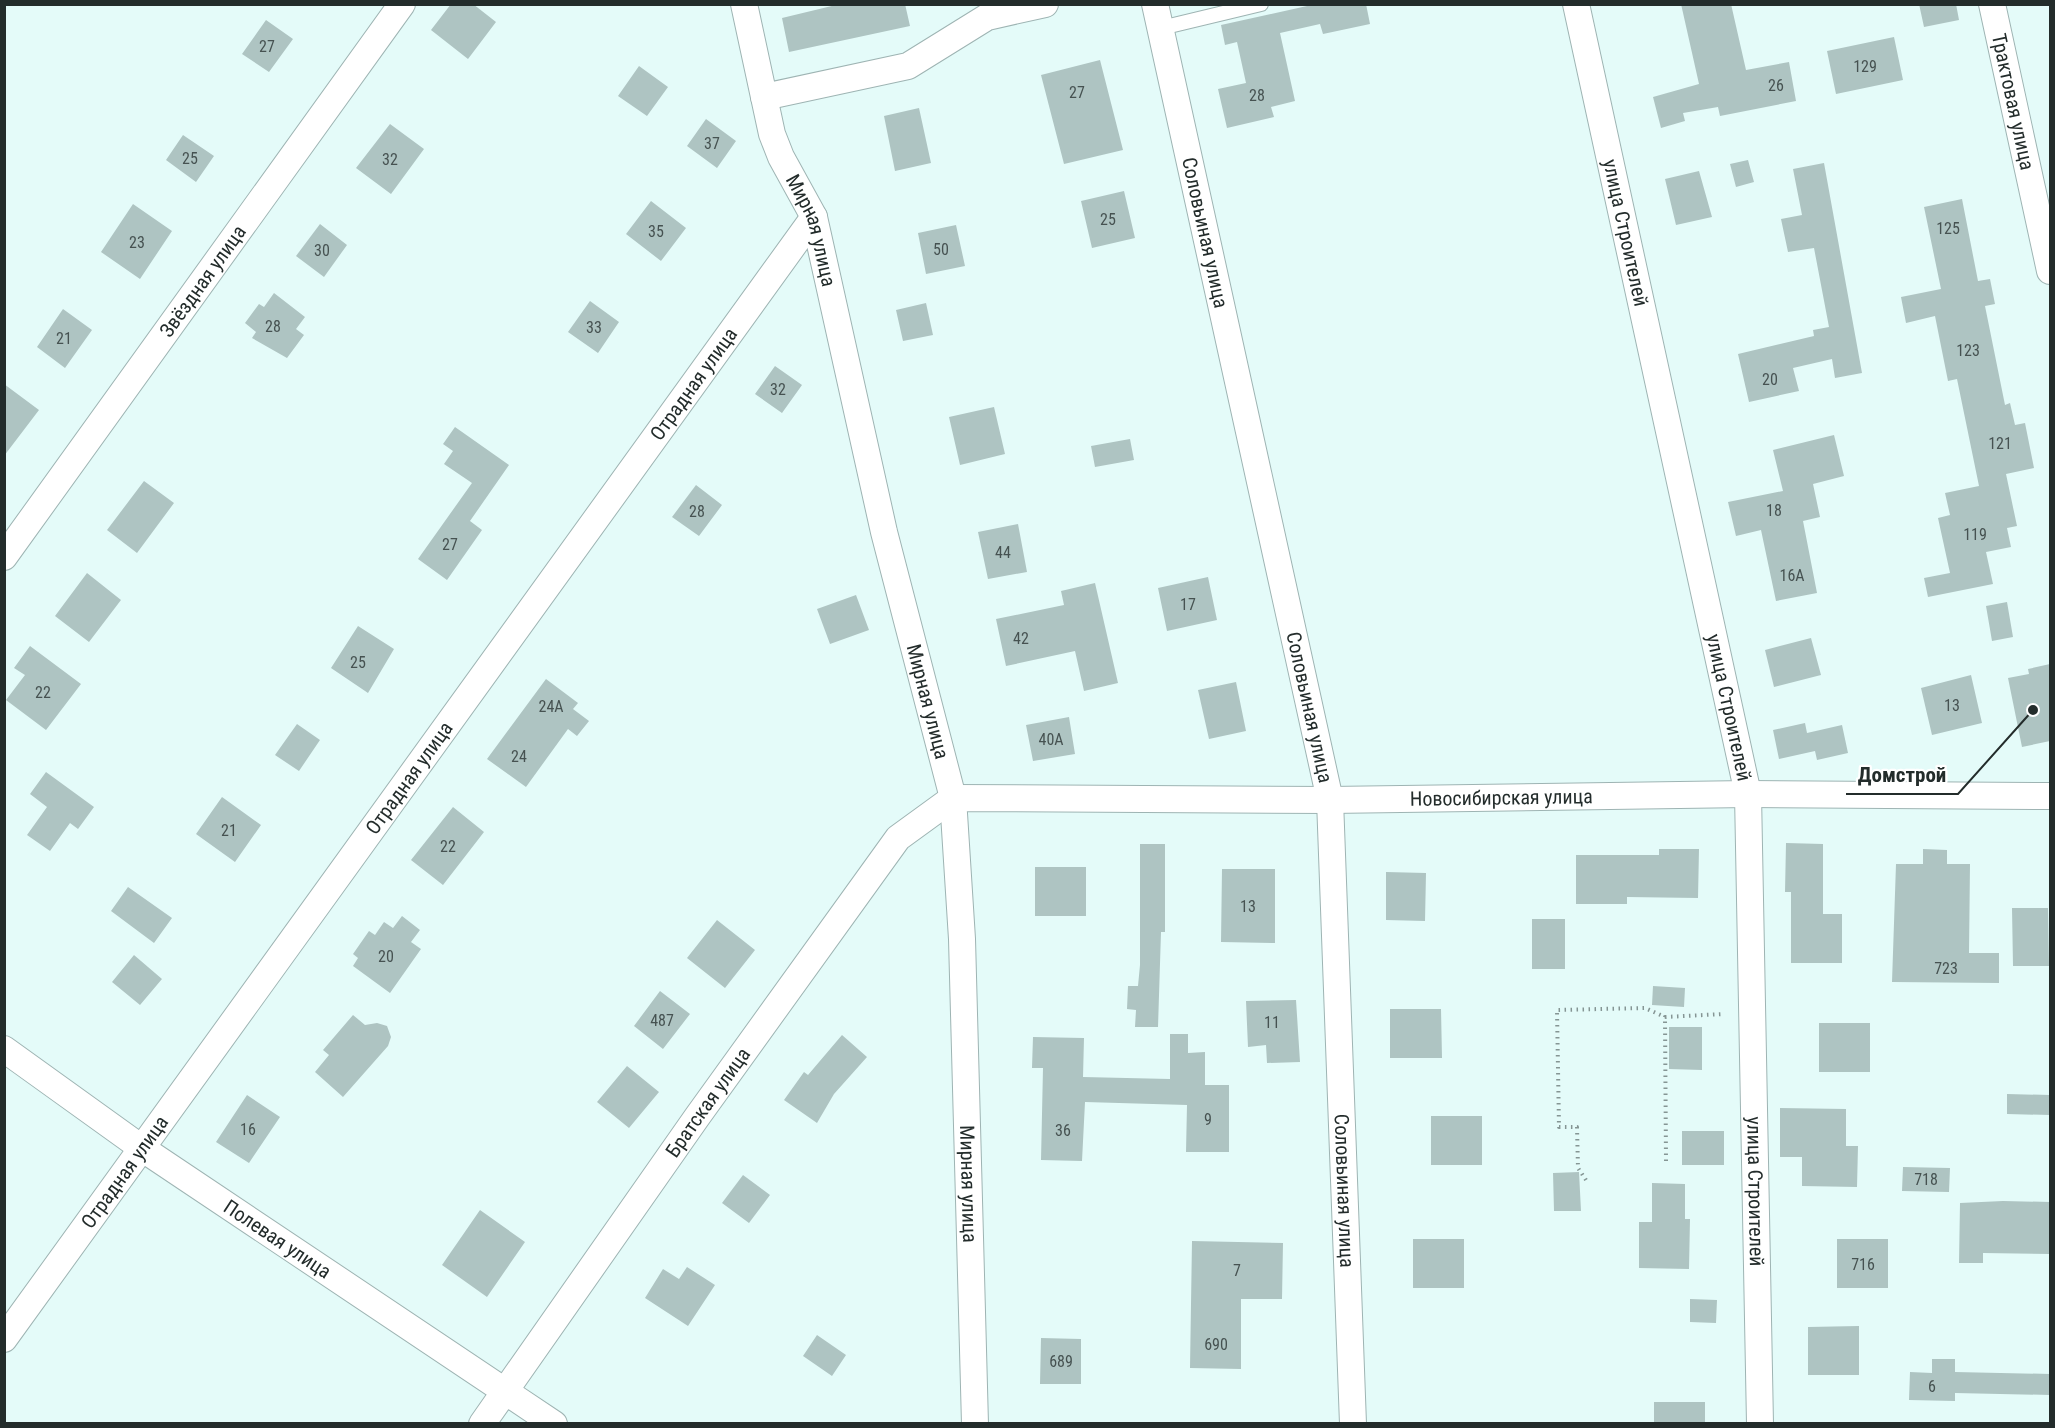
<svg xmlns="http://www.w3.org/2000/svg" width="2055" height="1428" viewBox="0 0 2055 1428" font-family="'Roboto Condensed',sans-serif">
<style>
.building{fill:#aec4c2}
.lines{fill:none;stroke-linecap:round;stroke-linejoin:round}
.service-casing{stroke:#9eb4b3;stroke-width:16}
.minor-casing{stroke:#9eb4b3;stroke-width:28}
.path{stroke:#859594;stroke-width:4;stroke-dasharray:1.5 4.5;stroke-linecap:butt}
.service{stroke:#fff;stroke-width:14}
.minor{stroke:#fff;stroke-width:26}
.labels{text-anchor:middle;stroke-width:4.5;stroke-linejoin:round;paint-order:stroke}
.number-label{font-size:16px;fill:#465251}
.street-label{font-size:20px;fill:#232c2b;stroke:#fff}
.leader{fill:none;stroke:#232c2b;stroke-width:2}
.callout-dot{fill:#232c2b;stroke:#fff;stroke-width:2}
.callout-label{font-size:21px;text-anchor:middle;font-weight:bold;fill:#232c2b;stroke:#fff;stroke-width:4.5;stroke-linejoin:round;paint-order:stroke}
</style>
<rect width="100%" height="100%" fill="#e4fbf9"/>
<path class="building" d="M451 4H473L496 22 468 59 431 30Z
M840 4H905L910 26 789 52 782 18Z
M1316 4H1366L1370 24 1323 34 1320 24 1280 33 1295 101 1271 107 1274 117 1227 128 1218 89 1246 83 1237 42 1225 45 1221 25Z
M1681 4H1731L1746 70 1789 62 1796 101 1720 116 1718 107 1683 113 1685 121 1661 128 1653 97 1699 84Z
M1919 4H1956L1959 20 1924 27Z
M266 20 293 39 269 72 242 54Z
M1894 37 1903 80 1836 94 1827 51Z
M1100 60 1123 150 1064 164 1041 75Z
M639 66 668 87 647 116 618 96Z
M919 108 931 163 895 171 884 116Z
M706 119 736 141 717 168 687 146Z
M390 124 424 149 391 194 356 168Z
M183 135 214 156 196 182 166 160Z
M1748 160 1754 182 1736 187 1730 164Z
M1824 163 1862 373 1835 378 1832 359 1793 368 1799 391 1749 402 1738 354 1814 336 1813 330 1829 327 1814 248 1788 252 1781 219 1802 215 1793 169Z
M1699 171 1712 217 1676 225 1665 179Z
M1124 191 1135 238 1092 248 1081 201Z
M1962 199 1978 281 1990 279 1995 304 1985 306 2005 405 2010 403 2015 425 2025 423 2034 468 2006 474 2017 526 2007 528 2011 547 1986 552 1993 584 1928 597 1924 578 1950 573 1938 518 1950 515 1945 493 1979 486 1957 379 1948 381 1935 316 1906 323 1901 297 1941 289 1924 207Z
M651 201 686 228 661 261 626 234Z
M133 204 172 231 140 279 101 252Z
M320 224 347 245 324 277 296 256Z
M956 225 965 266 926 274 918 233Z
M274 293 305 317 296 329 304 335 287 358 252 338 256 332 245 323 259 304 264 307Z
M590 301 619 322 598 353 568 332Z
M926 303 933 335 903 341 896 310Z
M63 309 92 330 65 368 37 347Z
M775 366 802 385 782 413 755 394Z
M4 384 39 410 4 456Z
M994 407 1005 454 960 465 949 417Z
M455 427 509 465 470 521 482 530 447 580 418 559 472 483 444 464 453 451 443 444Z
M1834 435 1844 476 1813 484 1820 517 1803 521 1817 593 1776 601 1761 530 1736 536 1728 502 1783 491 1773 450Z
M1130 439 1134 460 1095 467 1091 446Z
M144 481 174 503 137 553 107 530Z
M696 485 722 505 699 536 672 517Z
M1018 524 1027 572 988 579 978 532Z
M87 573 121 600 89 642 55 616Z
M1208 577 1217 620 1167 631 1158 588Z
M1095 583 1118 683 1084 691 1075 651 1006 666 996 619 1064 605 1061 591Z
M856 595 869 630 830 644 817 609Z
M2007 602 2013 637 1992 641 1986 606Z
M358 626 394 649 368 693 331 668Z
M1811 638 1821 675 1774 687 1765 650Z
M30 646 81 684 46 730 6 700 25 675 14 668Z
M2050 664V741L2022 747 2008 678 2029 674 2028 669Z
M1971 675 1982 723 1932 735 1921 688Z
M546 679 578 703 573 709 589 721 577 736 568 729 526 787 487 759Z
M1236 682 1246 731 1209 739 1198 690Z
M1069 717 1075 754 1033 761 1026 725Z
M1805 723 1807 733 1842 725 1848 753 1817 760 1815 751 1779 759 1773 730Z
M297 724 320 740 299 771 275 755Z
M46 772 94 807 78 829 70 823 50 851 27 835 47 807 30 794Z
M222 797 261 825 235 862 196 834Z
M453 807 484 832 443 885 411 860Z
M1786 843 1823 844V914H1842V963H1791V892H1785Z
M1140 844H1165V932H1161L1158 1027H1135L1136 1010 1127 1009 1128 986H1138L1140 965Z
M1659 849H1699L1698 898 1627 897V904H1576V855H1659Z
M1923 849 1947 850V864H1970L1969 953H1999V983L1892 982 1896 864H1923Z
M1035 867H1086V916H1035Z
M1222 869H1275V943L1221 942Z
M1386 872 1426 873 1425 921 1386 920Z
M128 887 172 918 154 943 111 911Z
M2012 908H2048L2049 966H2013Z
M402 916 420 930 411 942 421 949 390 993 353 966 358 958 353 954 369 931 375 935 384 922 393 928Z
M1532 919H1565V969H1532Z
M717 920 755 950 725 988 687 958Z
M134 955 162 979 140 1005 112 982Z
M1653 986 1685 988 1684 1007 1652 1005Z
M660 991 690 1014 663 1049 634 1026Z
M1296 1000 1300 1062 1267 1063 1266 1045 1248 1047 1246 1001Z
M1390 1009H1441L1442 1058H1390Z
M353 1015 365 1025 377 1023 387 1026 391 1037 388 1046 343 1097 315 1072 329 1055 323 1050Z
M1819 1023H1870V1072H1819Z
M1669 1027H1702V1070L1669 1069Z
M1170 1034H1188V1053L1205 1052V1085H1229V1152H1186L1187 1105 1085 1102 1082 1161 1041 1160 1043 1068H1032L1033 1037 1084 1038 1083 1077 1170 1079Z
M842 1035 867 1057 834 1094 817 1123 784 1100 804 1072 808 1075Z
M627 1066 659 1092 629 1128 597 1102Z
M2007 1094 2050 1095V1115L2007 1114Z
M247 1095 280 1117 249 1163 216 1142Z
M1780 1108 1846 1109V1146H1858L1857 1187 1802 1186V1157H1780Z
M1431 1116H1482V1165H1431Z
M1682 1131H1724V1165H1682Z
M1903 1167 1950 1168 1949 1192 1902 1191Z
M1579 1172 1581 1211H1554L1553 1173Z
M743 1175 770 1195 749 1223 722 1203Z
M1652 1183 1685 1184V1219H1690L1689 1269 1639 1268V1222H1652Z
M2003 1201 2050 1202V1254L1983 1253V1263H1959L1960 1203Z
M480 1210 525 1242 487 1297 442 1265Z
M1413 1239H1464V1288H1413Z
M1837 1239H1888V1288H1837Z
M1192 1241 1283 1243 1282 1299H1241V1369L1190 1368Z
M687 1267 715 1285 688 1326 645 1298 663 1269 679 1279Z
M1690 1299 1717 1300 1716 1323 1690 1322Z
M1859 1326V1375H1808V1327Z
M817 1335 846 1355 832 1376 803 1356Z
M1041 1338 1081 1339V1384H1040Z
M1932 1359H1955V1372L2050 1374V1395L1955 1393V1401L1909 1400 1910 1372 1932 1373Z
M1654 1402H1705V1424H1654Z"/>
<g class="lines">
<defs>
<path id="service" d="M1161 28 1261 4"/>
<g id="minor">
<path id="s1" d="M744 4 772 134 781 157 814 217 884 532 953 798 962 939 975 1424"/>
<path id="s2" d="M1155 4 1330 800 1353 1424"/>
<path id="s3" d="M1576 4 1748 794 1760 1424"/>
<path id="s4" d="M1992 4 2050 271"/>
<path d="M764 97 908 66 987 17 1045 4"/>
<path id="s5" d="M4 557 402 4"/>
<path id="s6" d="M4 1049 143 1149 554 1424"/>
<path id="s7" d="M4 1339 814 217"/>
<path id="s8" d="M482 1424 697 1117 898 838 953 798 1330 800 1748 794 2050 796"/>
</g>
</defs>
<use href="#service" class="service-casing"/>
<use href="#minor" class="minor-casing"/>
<path class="path" d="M1666 1161 1665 1017 1723 1014
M1586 1180 1578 1168 1577 1127H1559L1557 1010 1645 1008 1665 1017"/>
<use href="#service" class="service"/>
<use href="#minor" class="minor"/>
</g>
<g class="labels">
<g class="number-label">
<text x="267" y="52">27</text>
<text x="1865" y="72">129</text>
<text x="1776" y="91">26</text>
<text x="1077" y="98">27</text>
<text x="1257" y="101">28</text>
<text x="712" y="149">37</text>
<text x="190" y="164">25</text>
<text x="390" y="165">32</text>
<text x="1108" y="225">25</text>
<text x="1948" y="234">125</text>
<text x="656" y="237">35</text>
<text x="137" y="248">23</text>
<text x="941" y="255">50</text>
<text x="322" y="256">30</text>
<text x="273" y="332">28</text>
<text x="594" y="333">33</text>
<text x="64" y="344">21</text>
<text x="1968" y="356">123</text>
<text x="1770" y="385">20</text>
<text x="778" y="395">32</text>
<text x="2000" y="449">121</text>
<text x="1774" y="516">18</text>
<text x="697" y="517">28</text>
<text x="1975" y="540">119</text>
<text x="450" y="550">27</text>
<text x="1003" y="558">44</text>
<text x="1792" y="581">16А</text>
<text x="1188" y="610">17</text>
<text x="1021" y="644">42</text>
<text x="358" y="668">25</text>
<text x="43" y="698">22</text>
<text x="1952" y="711">13</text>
<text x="551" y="712">24А</text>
<text x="1051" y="745">40А</text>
<text x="519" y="762">24</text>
<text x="229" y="836">21</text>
<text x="448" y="852">22</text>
<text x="1248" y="912">13</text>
<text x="386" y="962">20</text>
<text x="1946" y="974">723</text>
<text x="662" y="1026">487</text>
<text x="1272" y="1028">11</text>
<text x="1208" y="1125">9</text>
<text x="248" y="1135">16</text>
<text x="1063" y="1136">36</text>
<text x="1926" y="1185">718</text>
<text x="1863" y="1270">716</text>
<text x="1237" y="1276">7</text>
<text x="1216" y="1350">690</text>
<text x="1061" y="1367">689</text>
<text x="1932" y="1392">6</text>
</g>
<g class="street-label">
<text dy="7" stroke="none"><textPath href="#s4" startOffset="100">Трактовая улица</textPath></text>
<text dy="7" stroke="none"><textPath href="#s1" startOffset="238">Мирная улица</textPath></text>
<text dy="7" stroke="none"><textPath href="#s2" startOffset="234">Соловьиная улица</textPath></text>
<text dy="7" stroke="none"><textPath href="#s3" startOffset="234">улица Строителей</textPath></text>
<text dy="7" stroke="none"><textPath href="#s5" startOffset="340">Звёздная улица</textPath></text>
<text dy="7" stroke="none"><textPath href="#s7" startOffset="1178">Отрадная улица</textPath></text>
<text dy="7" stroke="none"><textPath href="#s1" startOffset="724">Мирная улица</textPath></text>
<text dy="7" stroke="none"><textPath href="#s2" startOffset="720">Соловьиная улица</textPath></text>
<text dy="7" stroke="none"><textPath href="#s3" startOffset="720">улица Строителей</textPath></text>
<text dy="7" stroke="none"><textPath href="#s7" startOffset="692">Отрадная улица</textPath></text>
<text dy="7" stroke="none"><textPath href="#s8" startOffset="1335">Новосибирская улица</textPath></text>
<text dy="7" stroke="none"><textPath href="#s8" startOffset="393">Братская улица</textPath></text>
<text dy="7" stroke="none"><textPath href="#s7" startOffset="206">Отрадная улица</textPath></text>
<text dy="7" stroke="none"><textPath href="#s1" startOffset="1210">Мирная улица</textPath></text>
<text dy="7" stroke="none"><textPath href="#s2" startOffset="1206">Соловьиная улица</textPath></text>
<text dy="7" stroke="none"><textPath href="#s3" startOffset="1206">улица Строителей</textPath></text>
<text dy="7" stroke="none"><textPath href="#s6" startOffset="333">Полевая улица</textPath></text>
</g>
</g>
<path class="leader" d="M2033 710L1958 794H1846"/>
<circle class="callout-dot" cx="2033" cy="710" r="6"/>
<g class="callout-label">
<text x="1902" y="782">Домстрой</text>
</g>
<rect width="2055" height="1428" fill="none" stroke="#232c2b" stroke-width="12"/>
</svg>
